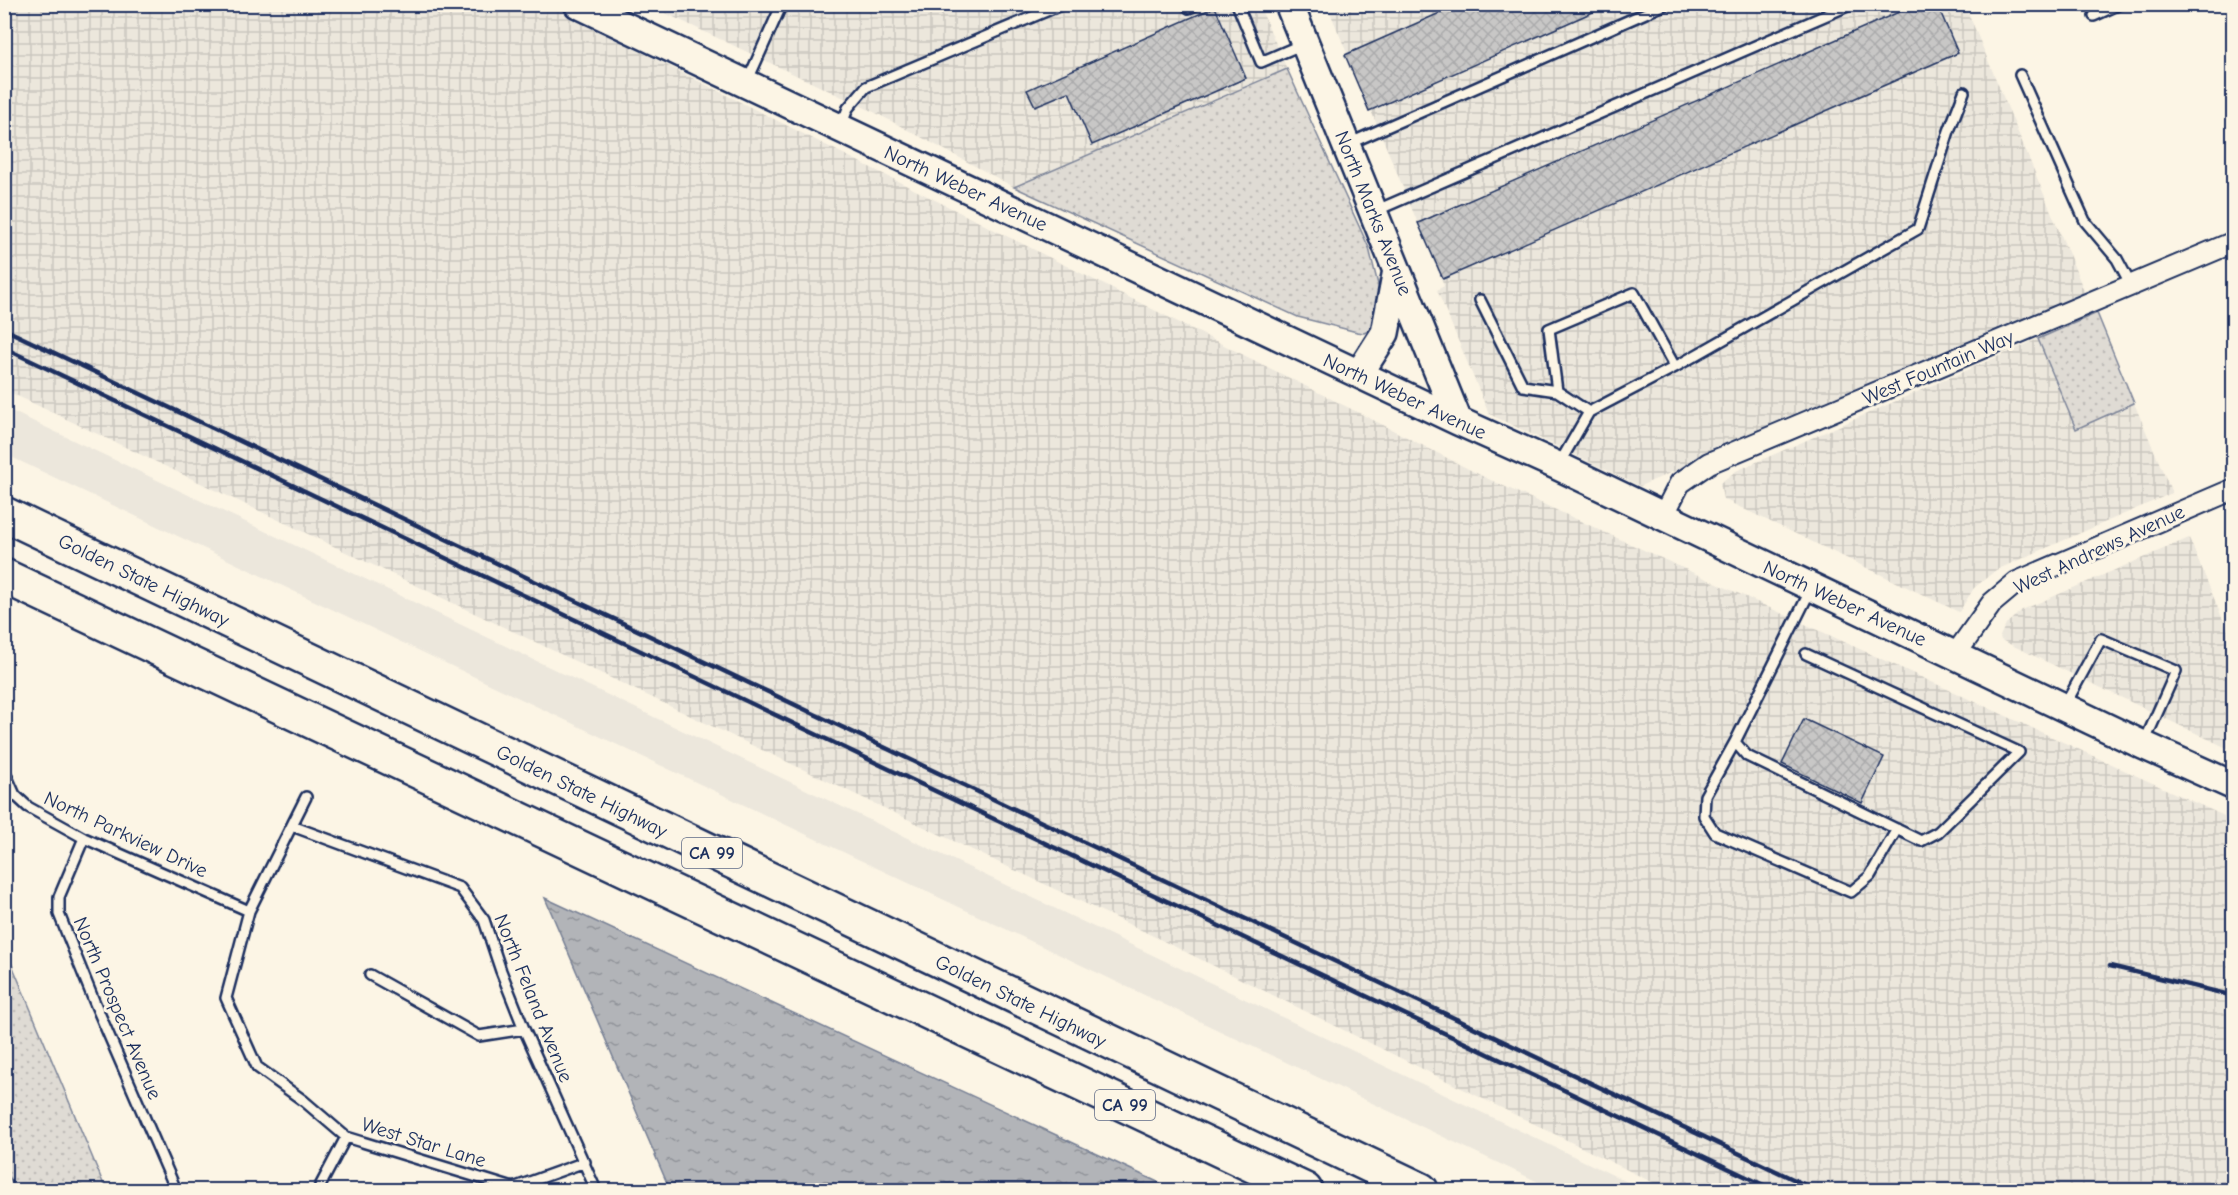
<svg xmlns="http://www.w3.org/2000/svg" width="2238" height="1195" viewBox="0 0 2238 1195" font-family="'Comic Neue',sans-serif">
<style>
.built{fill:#ece7dc}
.industrial{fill:url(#industrial-grid)}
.grass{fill:url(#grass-dots);stroke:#7d8599;stroke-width:1.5}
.water{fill:url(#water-ripples);stroke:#767f94;stroke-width:1.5}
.building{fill:url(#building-cross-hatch);stroke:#1b2f5e;stroke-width:1.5}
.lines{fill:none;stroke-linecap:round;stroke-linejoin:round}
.service-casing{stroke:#1b2f5e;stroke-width:14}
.minor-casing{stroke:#1b2f5e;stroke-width:24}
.secondary-casing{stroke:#1b2f5e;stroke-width:32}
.motorway-casing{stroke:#1b2f5e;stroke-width:38}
.service{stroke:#fcf5e5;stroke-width:9}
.minor{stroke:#fcf5e5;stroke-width:20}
.secondary{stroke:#fcf5e5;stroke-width:27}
.motorway{stroke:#fcf5e5;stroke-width:33}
.rail{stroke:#1b2f5e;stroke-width:4.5}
.labels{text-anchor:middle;stroke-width:6;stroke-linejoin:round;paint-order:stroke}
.shield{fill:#fcf5e5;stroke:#5e6a86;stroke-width:1.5}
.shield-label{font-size:18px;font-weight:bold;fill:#1b2f5e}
.street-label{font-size:20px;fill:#1b2f5e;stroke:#fcf5e5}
</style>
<defs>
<pattern id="industrial-grid" width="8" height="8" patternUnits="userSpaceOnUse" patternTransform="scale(1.5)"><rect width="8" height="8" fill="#ece7dc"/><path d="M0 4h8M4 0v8" fill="none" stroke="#cac6bf"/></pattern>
<pattern id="grass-dots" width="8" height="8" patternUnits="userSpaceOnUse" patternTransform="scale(1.5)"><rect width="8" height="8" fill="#dfdbd4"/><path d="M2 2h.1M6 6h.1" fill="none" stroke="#bfbcb8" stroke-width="1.8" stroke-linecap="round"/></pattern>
<pattern id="water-ripples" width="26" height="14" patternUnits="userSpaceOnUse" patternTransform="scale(1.5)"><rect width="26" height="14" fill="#b2b4b8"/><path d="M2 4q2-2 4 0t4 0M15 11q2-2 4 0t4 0" fill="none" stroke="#909399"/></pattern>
<pattern id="building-cross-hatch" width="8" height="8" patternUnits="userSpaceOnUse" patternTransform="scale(1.5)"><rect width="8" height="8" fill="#c8c7c6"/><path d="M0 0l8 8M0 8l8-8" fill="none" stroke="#ababac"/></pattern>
</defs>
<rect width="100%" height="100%" fill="#fcf5e5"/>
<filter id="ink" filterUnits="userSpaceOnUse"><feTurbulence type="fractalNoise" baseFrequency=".0167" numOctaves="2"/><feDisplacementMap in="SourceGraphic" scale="12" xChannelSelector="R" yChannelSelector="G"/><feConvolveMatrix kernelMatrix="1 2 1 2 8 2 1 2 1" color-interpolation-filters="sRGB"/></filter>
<g filter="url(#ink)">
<path class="built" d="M5 408 294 545 1644 1190H1555L5 454Z"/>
<path class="industrial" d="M4 5H547L1383 425 1484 477 2233 820V1190H1668L1143 931 5 390Z
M648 5H1259L1287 69 1014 187 878 114Z
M1327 5H1965L2085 293 1640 486 1489 414 1437 290 1444 286Z
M2038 339 2076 428 2134 403 2172 493 1996 570 1974 588 1959 612 1723 499 1720 483 1736 471Z
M2189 538 2233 644V749H2229L2001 640 2000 636 2006 624 2022 610Z"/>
<path class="grass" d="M1287 69 1369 248 1382 301 1375 328 1364 333 1357 332 1298 317 1014 187Z
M2097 313 2134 403 2076 429 2038 339Z
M5 948 106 1190H15L8 1174 5 1175Z"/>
<path class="water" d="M545 898 1175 1190H670Z"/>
<path class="building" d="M1460 4H1611L1369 111 1345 55Z
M1917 4H1937L1958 53 1443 279 1418 223Z
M1215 7 1246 78 1092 145 1069 92 1035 106 1027 90Z
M1804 719 1884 757 1862 803 1782 764Z"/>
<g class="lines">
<defs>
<path id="service" d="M1237 4 1261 62 1303 44
M1189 8 1197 4
M2094 16 2120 4
M2020 75 2085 221 2117 259 2131 285
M747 82 782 4
M841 127 848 108 866 87 1063 4
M1348 144 1666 4
M1375 211 1852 4
M1480 300 1523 386 1557 391 1589 412
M1557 391 1549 329 1634 293 1675 367
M1559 464 1589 412 1675 367 1918 229 1949 131 1964 92
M1806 654 2019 752 1938 832 1921 841 1747 756 1735 742 1811 589
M2065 705 2101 639 2176 671 2144 743
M1735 742 1705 796 1704 816 1715 833 1851 892 1870 876 1897 829
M4 770 15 795 28 807 84 838 249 911
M306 797 249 911 226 998 257 1067 304 1101 346 1137 513 1188 585 1162
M292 826 460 888 484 920 501 971 524 1029 596 1190
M84 838 59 897V914L94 1001 176 1190
M370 975 479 1036 524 1029
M318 1190 346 1137"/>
<path id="minor" d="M1663 516 1680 483 1709 463 2234 242
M1955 655 1992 603 2017 582 2234 489"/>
<path id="secondary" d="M578 4 1458 421 1558 466 2143 745 2234 786
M1289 4 1458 421
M1359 374 1385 333 1397 270"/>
<path id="motorway" d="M4 514 1421 1190
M4 576 1305 1190"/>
</defs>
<use href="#service" class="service-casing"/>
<use href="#minor" class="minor-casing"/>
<use href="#secondary" class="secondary-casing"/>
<use href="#motorway" class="motorway-casing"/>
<use href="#service" class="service"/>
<use href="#minor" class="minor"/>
<use href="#secondary" class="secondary"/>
<use href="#motorway" class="motorway"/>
<path class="rail" d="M4 329 1816 1190
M4 348 1774 1190
M2110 966 2234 996"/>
</g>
</g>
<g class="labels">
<g class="shield">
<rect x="682" y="838" width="60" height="30" rx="4.5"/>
<rect x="1095" y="1090" width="60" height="30" rx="4.5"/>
</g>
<g class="shield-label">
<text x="712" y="859">CA 99</text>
<text x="1125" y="1111">CA 99</text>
</g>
<g class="street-label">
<text transform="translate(966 188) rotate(25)" y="7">North Weber Avenue</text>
<text transform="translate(1374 213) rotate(68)" y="7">North Marks Avenue</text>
<text transform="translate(1938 367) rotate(-23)" y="7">West Fountain Way</text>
<text transform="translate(1405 396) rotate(25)" y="7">North Weber Avenue</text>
<text transform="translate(2099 549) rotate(-25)" y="7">West Andrews Avenue</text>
<text transform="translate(144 580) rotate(26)" y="7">Golden State Highway</text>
<text transform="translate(1845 603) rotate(25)" y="7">North Weber Avenue</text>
<text transform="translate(582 791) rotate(26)" y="7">Golden State Highway</text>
<text transform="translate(126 834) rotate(25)" y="7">North Parkview Drive</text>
<text transform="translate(534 998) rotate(68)" y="7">North Feland Avenue</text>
<text transform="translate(1021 1001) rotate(26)" y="7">Golden State Highway</text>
<text transform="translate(118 1008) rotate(67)" y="7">North Prospect Avenue</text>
<text transform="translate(424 1142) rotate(17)" y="7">West Star Lane</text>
</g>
</g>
<rect width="2238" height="1195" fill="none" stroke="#fcf5e5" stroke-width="24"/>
<rect x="12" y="12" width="2214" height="1171" fill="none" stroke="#1b2f5e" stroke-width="2" filter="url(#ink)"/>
</svg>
